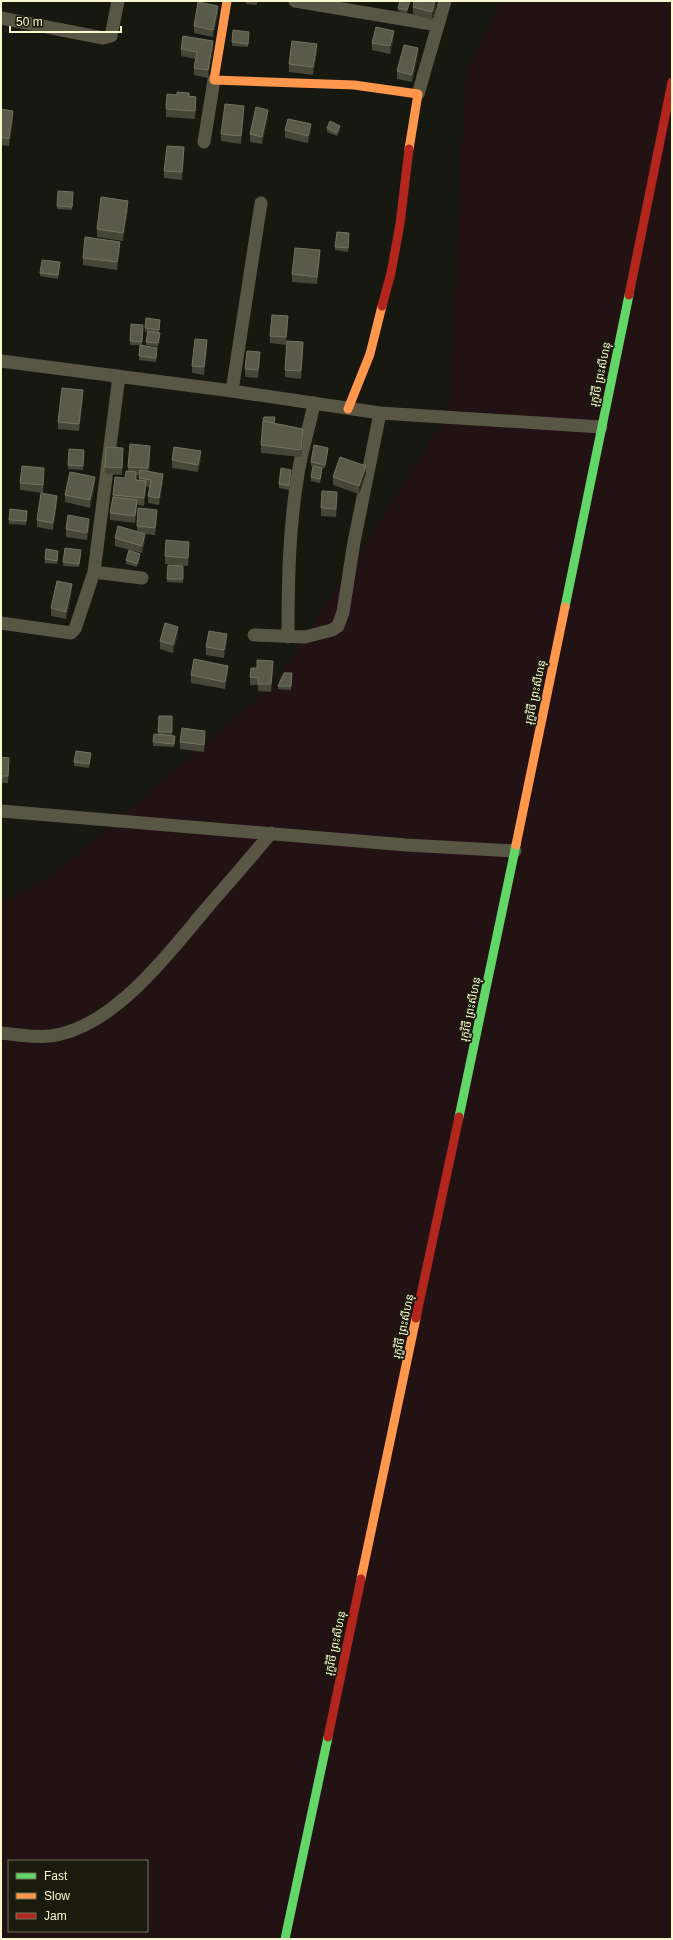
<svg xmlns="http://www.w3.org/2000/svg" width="673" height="1940" viewBox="0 0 673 1940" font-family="Helvetica,'Noto Sans Khmer',sans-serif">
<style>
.green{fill:#221213;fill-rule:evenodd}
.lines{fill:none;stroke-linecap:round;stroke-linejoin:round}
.street{stroke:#585746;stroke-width:13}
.fast{stroke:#63d668;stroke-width:9}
.slow{stroke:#ff974d;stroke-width:9}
.jam{stroke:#b3261e;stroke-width:9}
.wall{fill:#464739;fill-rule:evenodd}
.shaded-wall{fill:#2b2c22}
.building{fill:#595a49;stroke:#72735e}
.labels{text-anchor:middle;stroke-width:3.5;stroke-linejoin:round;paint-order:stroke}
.street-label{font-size:11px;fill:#f8f9ce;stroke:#1a1b0d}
</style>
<rect width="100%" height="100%" fill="#171810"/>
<path class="green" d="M501 1H672V1939H1V903L52 876 276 683 449 413 466 71ZM9 1861H147V1931H9Z"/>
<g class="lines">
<path class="street" d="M295 1 438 25
M1 18 103 38 111 36 118 1
M418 94 445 1
M204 142 214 80
M1 361 232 391 380 413 601 427
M119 376 94 572 142 578
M232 391 261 203
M1 623 71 633 75 629 94 572
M254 635 305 637 332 630 338 626 343 612 354 542 380 413
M288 637C288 580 289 524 299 468 303 446 310 425 314 403
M1 811 406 845 515 851
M1 1033C21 1035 42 1039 61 1034 116 1021 166 957 200 916 224 888 248 861 271 833"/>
<path class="fast" d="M565 607 629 295
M459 1117 516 845
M285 1939 328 1737"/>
<path class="slow" d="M227 1 214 80 354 85 418 94 409 149
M348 409 370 354 382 306
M516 845 565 607
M361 1579 416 1318"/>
<path class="jam" d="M629 295 672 82
M382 306 391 273 400 224 409 149
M416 1318 459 1117
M328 1737 361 1579"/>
</g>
<path class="wall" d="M246 1H257V5L246 4Z
M410 1 407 14 398 11V8Z
M436 1V6L432 20 413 14V7Z
M218 13 213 37 194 33V26Z
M249 36 248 47 232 46V42Z
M394 38 390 54 372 50V43Z
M181 49H213L208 78 194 75V68L196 59 181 56Z
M317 52 313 75 289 72V64Z
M418 56 412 82 397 79V71Z
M189 96 196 104 195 119 166 117V109Z
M1 109 13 119 9 146 1 145Z
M244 114 241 144 221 141V134Z
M268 118 262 144 250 142V134Z
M327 128 340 130 337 136 327 132Z
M285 130 311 132 308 143 285 138Z
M184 155 182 180 164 178V171Z
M73 196 72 210 57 209V206Z
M128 209 123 241 97 237V229Z
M349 237 348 252 335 250V247Z
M120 249 117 270 83 265V258Z
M320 257 317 284 292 282V274Z
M60 266 58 279 40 276V273Z
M160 324 159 333 160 337 158 347 146 345 147 332H145V328Z
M288 324 286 345 270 343V336Z
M143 329 142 346 157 352 156 362 139 360 140 345H130V341Z
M207 348 204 375 192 373V366Z
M303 349 301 379 285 377V370Z
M260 360 258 378 245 377V369Z
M83 397 79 431 58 429V422Z
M275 424 303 436 301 457 261 453V445Z
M84 450 83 470 68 469V465Z
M328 452 325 468H322V472L320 483 311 481V477L322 468 311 466V462Z
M150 453 149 472 163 482 159 505 148 503V496L150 487 146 486 144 506 137 505 135 523 110 520V513L113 495 125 478 128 471V467ZM136 475H139V480H136Z
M123 456 122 475 105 474V467Z
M201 459 198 472 172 468V460Z
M291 473 289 490 279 488V484Z
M366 474 359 494 333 485V477Z
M44 476 43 493 20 490V483Z
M95 485 90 508 65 502V495Z
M337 500 336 517 321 516V508Z
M57 503 53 530 37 527V520Z
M27 514 26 525 9 524V520Z
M157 518 155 535 145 534V541L142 553 115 546V538L137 531V526Z
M89 526 87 540 66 537V529Z
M189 550 188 566 165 564V556Z
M58 554 57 564 45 563V559Z
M81 554 79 567 63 566V562Z
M140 558 137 567 126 564V560Z
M168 565 183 566V583L167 582Z
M72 592 66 619 51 616V608Z
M178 634 173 653 160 649V641Z
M227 641 224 658 206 655V647Z
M273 669 271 692 258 691V685H250V677Z
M228 673 225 689 191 683V675Z
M292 673 291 690 278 689V686Z
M159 716H172V735L175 740 174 747 153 746V742L158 734Z
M205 739 204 752 180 749V742Z
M1 757 9 765 8 783H1Z
M91 757 89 768 74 766V762Z"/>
<path class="shaded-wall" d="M410 1V2L407 14V10Z
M435 1H436V6L432 20V12Z
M218 6V13L213 37V30Z
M394 31V38L390 54V46Z
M213 41V49L208 78V70Z
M317 44V52L313 75V67Z
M418 48V56L412 82V75Z
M244 106V114L241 144V136Z
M268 110V118L262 144V137Z
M13 111V119L9 146V139Z
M311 124V132L308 143V136Z
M340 126V130L337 136V133Z
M184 147V155L182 180V172Z
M128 201V209L123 241V233Z
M120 242V249L117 270V262Z
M320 250V257L317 284V277Z
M288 316V324L286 345V337Z
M207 340V348L204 375V367Z
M303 342V349L301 379V371Z
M260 352V360L258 378V370Z
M83 390V397L79 431V424Z
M303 429V436L301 457V450Z
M150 446V453L148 476V468Z
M123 448V456L122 475V468Z
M328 448V452L325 468V465Z
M201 451V459L198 472V465Z
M366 466V474L359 494V486Z
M44 468V476L43 493V485Z
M163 474V482L159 505V498Z
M95 477V485L90 508V500Z
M146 481V489L144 506V498Z
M337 492V500L336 517V509Z
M57 496V503L53 530V523Z
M137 500V507L135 523V516Z
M157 510V518L155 535V528Z
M89 519V526L87 540V533Z
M145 534V541L142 553V546Z
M189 542V550L188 566V558Z
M140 554V558L137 567V564Z
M72 584V592L66 619V612Z
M178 627V634L173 653V645Z
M227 634V641L224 658V650Z
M228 666V673L225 689V682Z
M205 731V739L204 752V745Z"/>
<path class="building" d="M400 1H410L407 10 398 8Z
M414 1H435L432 12 413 7Z
M198 2 218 6 213 30 194 26Z
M376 27 394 31 390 46 372 43Z
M233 30 249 32 248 44 232 42Z
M183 36 213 41 208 70 194 68 197 52 181 49Z
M292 41 317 44 313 67 289 64Z
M404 45 418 48 412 75 397 71Z
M177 92 189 93V96L196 97 195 111 166 109 167 94 177 95Z
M225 104 244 106 241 136 221 134Z
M256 107 268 110 262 137 250 134Z
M1 109 13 111 9 139 1 137Z
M288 119 311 124 308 136 285 130Z
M330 121 340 126 337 133 327 128Z
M167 146 184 147 182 172 164 171Z
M58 191 73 192 72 207 57 206Z
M101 197 128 201 123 233 97 229Z
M337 232 349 233 348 248 335 247Z
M85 237 120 242 117 262 83 258Z
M295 248 320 250 317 277 292 274Z
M42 260 60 262 58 275 40 273Z
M272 315 288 316 286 337 270 336Z
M146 318 160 320 159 330 145 328Z
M131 324 143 325 142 342 130 341Z
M148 331 160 333 158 343 146 342Z
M195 339 207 340 204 367 192 366Z
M287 341 303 342 301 371 285 370Z
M140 345 157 348 156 358 139 356Z
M247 351 260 352 258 370 245 369Z
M62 388 83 390 79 424 58 422Z
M264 417H275L274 423 263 421Z
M263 421 303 429 301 450 261 445Z
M130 444 150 446 148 468 128 467Z
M314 445 328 448 325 465 311 462Z
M106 447 123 448 122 468 105 467Z
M174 447 201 451 198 465 172 460Z
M69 449 84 450 83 466 68 465Z
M340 457 366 466 359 486 333 477Z
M22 466 44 468 43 485 20 483Z
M313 466 322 468 320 479 311 477Z
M281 468 291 470 289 486 279 484Z
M140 470 163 474 159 498 148 496 151 480 139 478Z
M126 471 136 472V480L146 481 144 498 113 495 115 477 125 478Z
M70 472 95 477 90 500 65 495Z
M322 491 337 492 336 509 321 508Z
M41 493 57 496 53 523 37 520Z
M113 497 137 500 135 516 110 513Z
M138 508 157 510 155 528 137 526Z
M10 509 27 511 26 521 9 520Z
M68 515 89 519 87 533 66 529Z
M118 526 145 534 142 546 115 538Z
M166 540 189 542 188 558 165 556Z
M65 548 81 550 79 564 63 562Z
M46 549 58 551 57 561 45 559Z
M129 550 140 554 137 564 126 560Z
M168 565 183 566V579H167Z
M57 581 72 584 66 612 51 608Z
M165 623 178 627 173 645 160 641Z
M209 631 227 634 224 650 206 647Z
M194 659 228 666 225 682 191 675Z
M257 660 273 661 271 684H258V678L250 677 251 668H257Z
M284 673H292L291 686H278Z
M159 716H172V732H158Z
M182 728 205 731 204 745 180 742Z
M154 734 175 736 174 744 153 742Z
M76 751 91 753 89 764 74 762Z
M1 757 9 758 8 776H1Z"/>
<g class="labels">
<g class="street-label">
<text transform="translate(600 374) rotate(-78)" y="4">រុក្ខវិថី ព្រះសីហនុ</text>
<text transform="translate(535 692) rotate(-78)" y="4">រុក្ខវិថី ព្រះសីហនុ</text>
<text transform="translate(470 1009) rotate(-78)" y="4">រុក្ខវិថី ព្រះសីហនុ</text>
<text transform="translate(403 1326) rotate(-78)" y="4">រុក្ខវិថី ព្រះសីហនុ</text>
<text transform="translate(335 1643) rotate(-78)" y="4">រុក្ខវិថី ព្រះសីហនុ</text>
</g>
</g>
<rect width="673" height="1940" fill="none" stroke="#f8f9ce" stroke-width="4"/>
<rect x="8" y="1860" width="140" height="72" fill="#1a1b0d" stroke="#73745a"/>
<rect x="16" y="1873" width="20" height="6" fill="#63d668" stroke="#73745a"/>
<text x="44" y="1880" font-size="12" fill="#f8f9ce">Fast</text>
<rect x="16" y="1893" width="20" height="6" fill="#ff974d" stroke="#73745a"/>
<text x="44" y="1900" font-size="12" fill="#f8f9ce">Slow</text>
<rect x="16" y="1913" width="20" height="6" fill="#b3261e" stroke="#73745a"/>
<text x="44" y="1920" font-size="12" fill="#f8f9ce">Jam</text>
<path d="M10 26v6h111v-6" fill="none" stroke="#f8f9ce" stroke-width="2"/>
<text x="16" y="26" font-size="12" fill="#f8f9ce" stroke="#1a1b0d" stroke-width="3" paint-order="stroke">50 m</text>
</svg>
